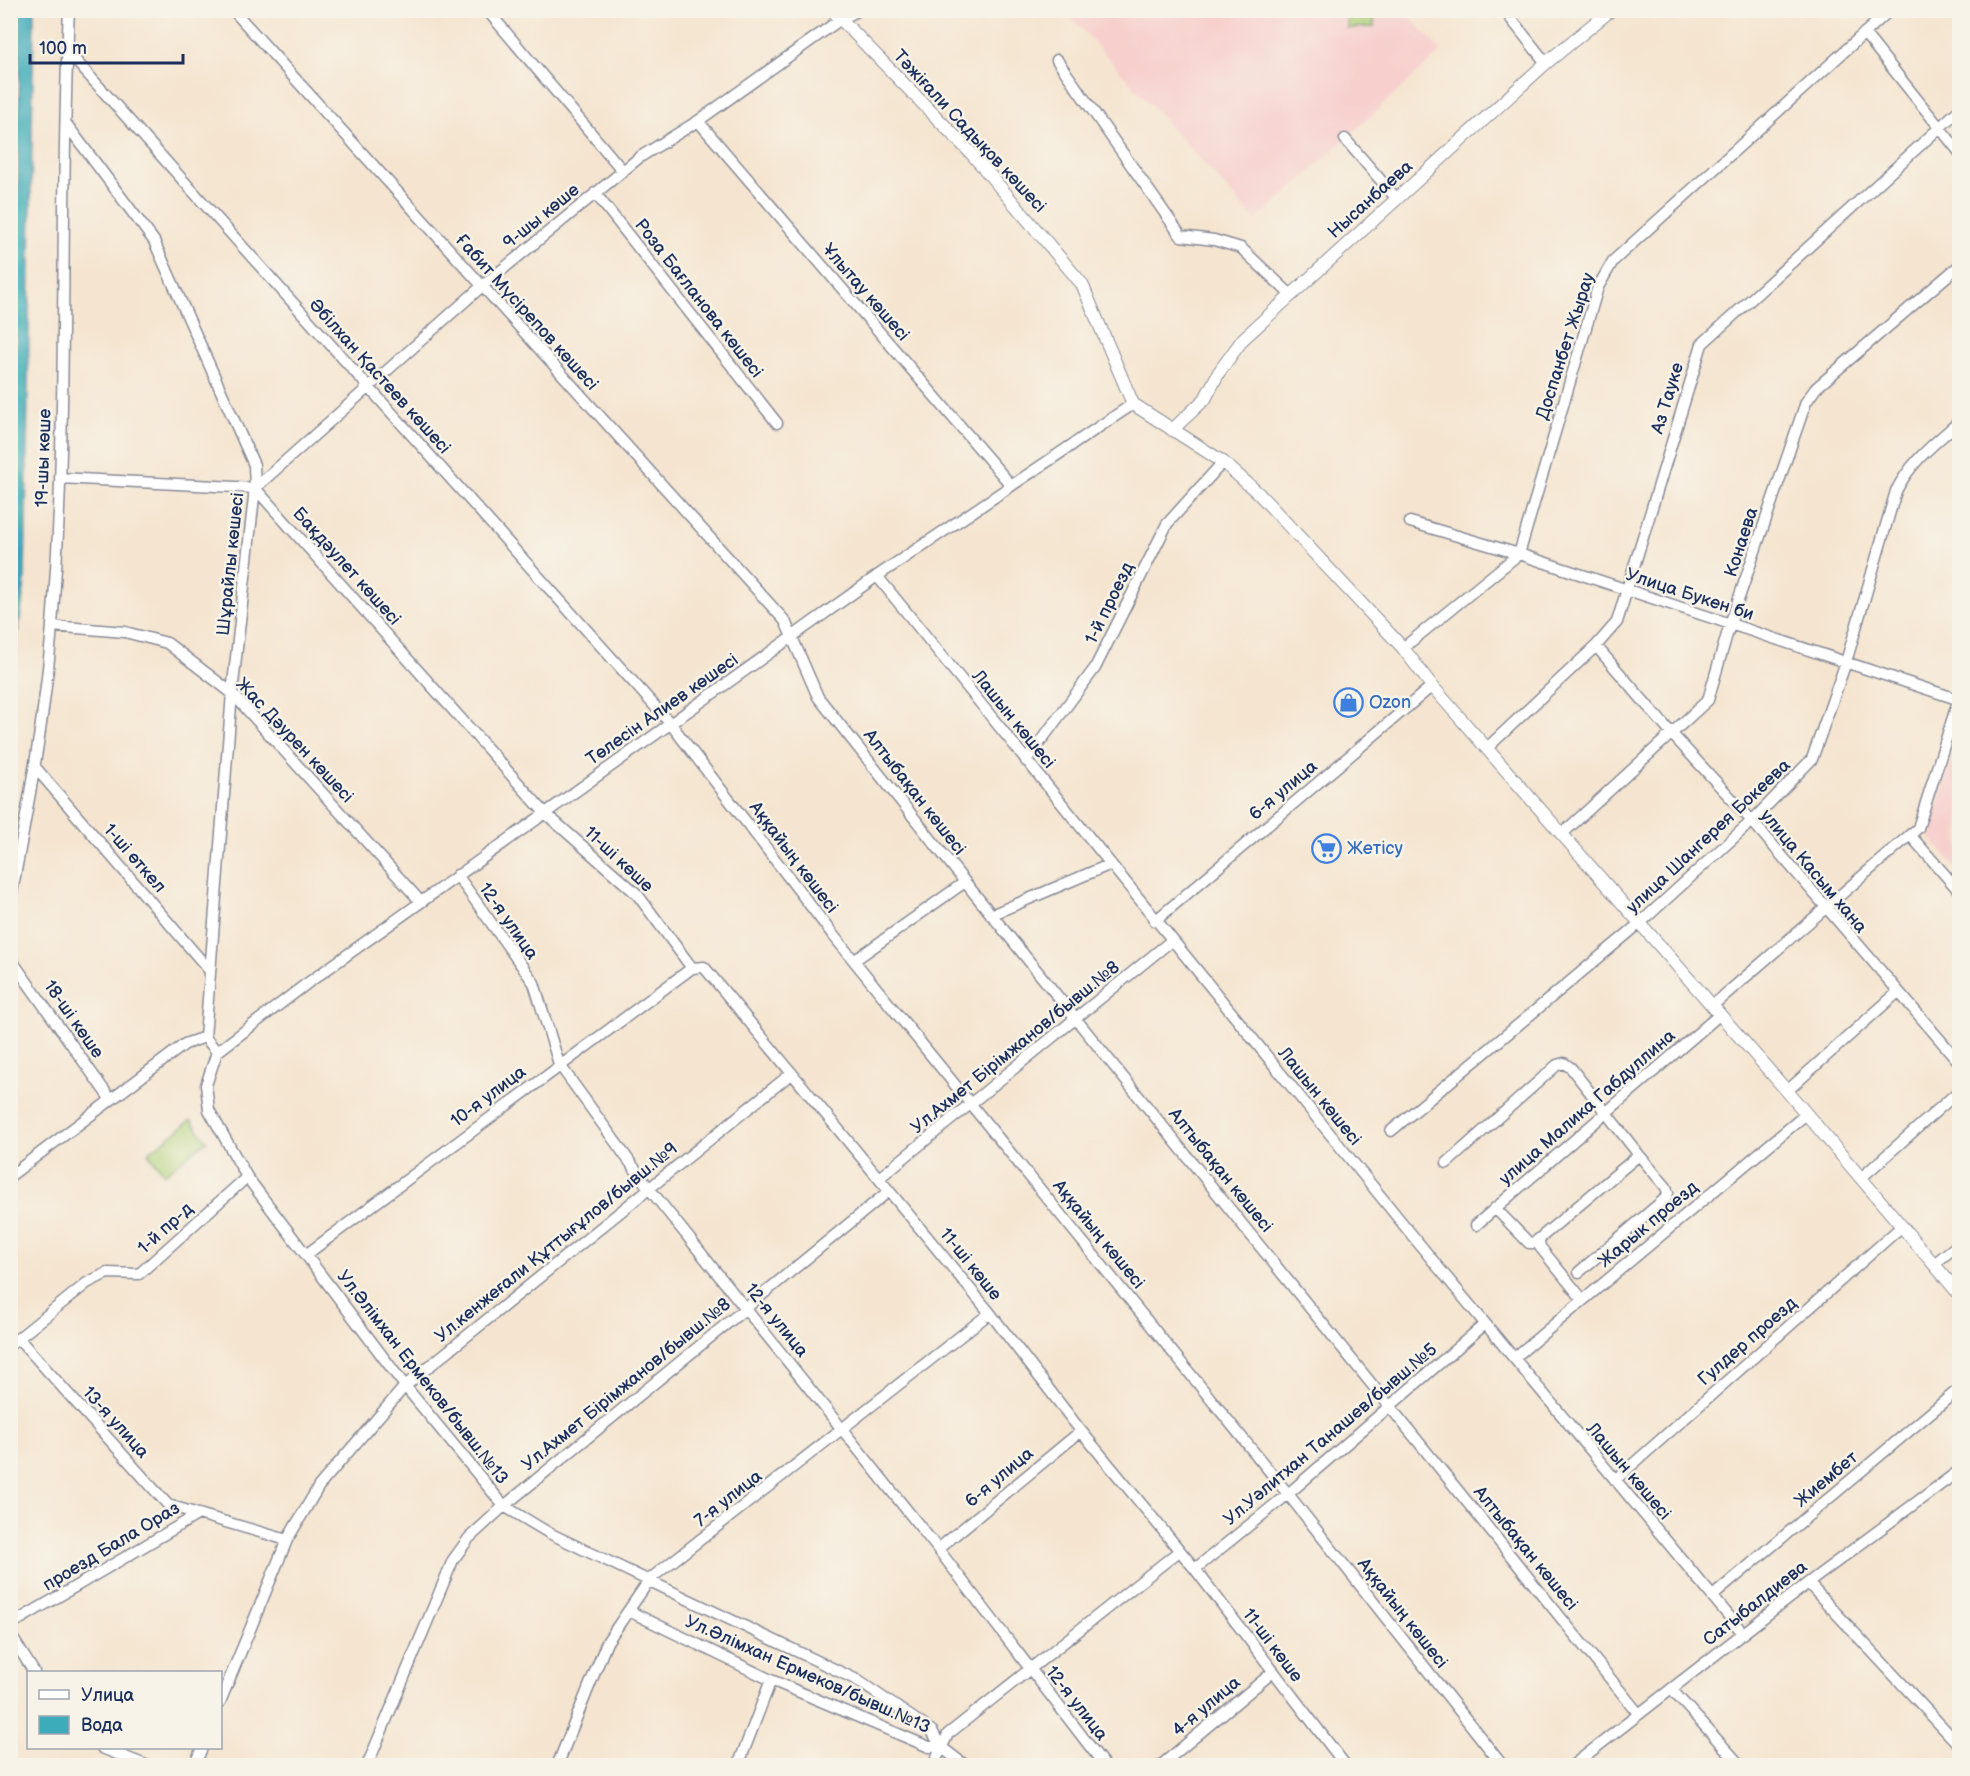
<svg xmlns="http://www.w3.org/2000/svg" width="1970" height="1776" viewBox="0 0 1970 1776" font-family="'Balsamiq Sans',sans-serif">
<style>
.built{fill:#f7d0ce}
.green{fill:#afd179;stroke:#65806c;stroke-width:1.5}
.water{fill:#3dacba;stroke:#2c6e8c;stroke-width:1.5}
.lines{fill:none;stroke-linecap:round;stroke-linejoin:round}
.minor-casing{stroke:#888a97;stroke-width:13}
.tertiary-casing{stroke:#888a97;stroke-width:14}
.minor{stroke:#fff;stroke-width:10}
.tertiary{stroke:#fff;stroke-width:12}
.labels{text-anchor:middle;stroke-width:5;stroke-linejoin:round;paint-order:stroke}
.street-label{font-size:18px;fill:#1b2f5e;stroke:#f7f3e8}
.shop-label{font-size:18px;fill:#366cbe;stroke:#f7f3e8;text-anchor:start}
</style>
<rect width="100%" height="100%" fill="#f7f3e8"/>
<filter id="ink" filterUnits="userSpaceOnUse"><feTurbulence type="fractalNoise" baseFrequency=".0167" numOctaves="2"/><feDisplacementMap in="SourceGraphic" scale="12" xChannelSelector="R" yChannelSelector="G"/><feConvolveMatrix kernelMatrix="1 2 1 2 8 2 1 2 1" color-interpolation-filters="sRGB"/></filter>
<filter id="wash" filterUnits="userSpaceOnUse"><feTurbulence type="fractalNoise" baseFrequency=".008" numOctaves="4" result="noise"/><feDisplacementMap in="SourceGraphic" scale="24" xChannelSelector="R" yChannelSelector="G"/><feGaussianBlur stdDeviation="1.35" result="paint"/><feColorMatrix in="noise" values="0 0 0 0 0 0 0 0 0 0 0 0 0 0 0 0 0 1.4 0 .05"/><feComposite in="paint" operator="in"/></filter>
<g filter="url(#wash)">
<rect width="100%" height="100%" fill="#f5e5d0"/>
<path class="built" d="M1074 10 1405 11 1442 51 1256 221 1069 15Z
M1959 741V871L1927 835Z"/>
<path class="green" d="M1347 11H1374V27L1347 28Z
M191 1120 207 1141 164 1174 148 1153Z"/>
<path class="water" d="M34 11 25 581 11 682 20 11Z"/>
</g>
<g filter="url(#ink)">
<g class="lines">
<defs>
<path id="minor" d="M233 10 785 621 818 697 965 882 1638 1713
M487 10 623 171
M1504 10 1546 63
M1864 33 1960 153
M67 51 670 723 833 935 1288 1494 1503 1766
M1057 60 1181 236 1214 240 1241 248 1291 295
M698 121 1010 484
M67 125 154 241 254 465 255 488 232 693 205 1037 217 1052
M1345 139 1397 199
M595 193 777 423
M60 478 255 488 545 813 637 894 692 968 704 967 990 1313 1081 1431 1195 1569 1346 1766
M255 488 481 287 640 157 698 121 841 19 859 10
M1410 522 1519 554 1960 700
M877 576 1438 1267 1743 1633
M52 626 125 632 167 643 232 693 421 902
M1596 646 1671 733 1752 821 1960 1063
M1403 648 1519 554 1598 287 1613 261 1890 10
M1487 748 1596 646 1617 622 1702 344 1960 109
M1026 761 1095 668 1167 524 1223 462
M35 767 210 971
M1562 834 1708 700 1730 624 1806 402 1816 388 1960 265
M1910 835 1960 892
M457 875 534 983 559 1064 648 1187 938 1549 1105 1766
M10 903C27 811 45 719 52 625 69 421 59 215 69 10
M991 915 1111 864
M1155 921 1432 686
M10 958 111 1100
M855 960 965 882
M1712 1006 1918 828 1960 695
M217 1052 305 985 877 576 1133 404
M217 1052 206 1085 209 1110 247 1177 405 1386 504 1506 549 1533 857 1680 932 1731 941 1747
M1787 1091 1897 993
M1391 1131 1639 924 1752 821 1812 759 1846 662 1896 491C1911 461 1935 443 1960 421
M1447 1163 1557 1065 1564 1063 1571 1068 1639 1155 1534 1243H1529L1495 1208
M10 1176 185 1044 205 1037
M879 1178 1171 941
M1861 1178 1960 1090
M1476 1225 1719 1015
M1539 1241 1540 1247 1583 1300
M307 1254 692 968
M1934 1264 1960 1243
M1579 1272 1666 1198 1668 1193 1666 1187 1639 1155
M19 1339 168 1505 287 1540
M10 1345 87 1283 107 1273 139 1274 247 1177
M1514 1358 1805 1115
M1615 1480 1901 1227
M938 1549 1081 1431
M1195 1569 1288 1494 1485 1324
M1808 1583 1960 1746
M1714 1595 1960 1388
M629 1611 771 1680 929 1747H941L966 1766
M10 1625 197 1515
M10 1634 34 1672
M1671 1689 1741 1766
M220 1702 287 1540 319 1486 405 1386 792 1073
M102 1748 148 1766
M194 1766 202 1748
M367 1766 453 1560 469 1538 504 1506 889 1191
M557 1766 607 1642 650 1579 990 1313
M738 1766 771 1680
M933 1766 948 1734 1178 1552
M1160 1766 1273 1672
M1572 1766 1808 1583 1960 1470"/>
<path id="tertiary" d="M832 10 972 154 1082 284 1133 404 1223 462 1258 493 1403 648 1432 686 1787 1091 1960 1295
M1172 430 1205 399 1219 372 1243 339 1546 63 1611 10"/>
</defs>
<use href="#minor" class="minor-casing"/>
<use href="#tertiary" class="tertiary-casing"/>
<use href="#minor" class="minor"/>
<use href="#tertiary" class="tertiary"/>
</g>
</g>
<defs>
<symbol id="shop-ring" viewBox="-11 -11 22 22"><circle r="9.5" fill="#f7f3e8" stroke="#3f7fe0" stroke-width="1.5"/><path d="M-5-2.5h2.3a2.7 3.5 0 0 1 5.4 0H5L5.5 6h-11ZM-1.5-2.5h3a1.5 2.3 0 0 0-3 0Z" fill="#3f7fe0"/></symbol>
<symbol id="supermarket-ring" viewBox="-11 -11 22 22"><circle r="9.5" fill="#f7f3e8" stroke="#3f7fe0" stroke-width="1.5"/><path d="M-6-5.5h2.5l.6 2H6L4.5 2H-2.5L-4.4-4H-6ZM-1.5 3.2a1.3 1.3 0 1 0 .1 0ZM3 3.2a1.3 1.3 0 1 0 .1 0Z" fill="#3f7fe0"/></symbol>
</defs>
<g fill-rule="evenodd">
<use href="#shop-ring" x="1332" y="686" width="33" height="33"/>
<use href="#supermarket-ring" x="1310" y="832" width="33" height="33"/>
</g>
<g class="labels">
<g class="street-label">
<text transform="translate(970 131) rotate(47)" y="6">Тәжіғали Садықов көшесі</text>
<text transform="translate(1370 199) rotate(-42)" y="6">Нысанбаева</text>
<text transform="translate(541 216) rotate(-39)" y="6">9-шы көше</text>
<text transform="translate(866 292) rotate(49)" y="6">Ұлытау көшесi</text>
<text transform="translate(699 298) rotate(52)" y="6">Роза Бағланова көшесi</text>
<text transform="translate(527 312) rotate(48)" y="6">Ғабит Мүсірепов көшесi</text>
<text transform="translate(1565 346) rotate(-72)" y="6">Доспанбет Жырау</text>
<text transform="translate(380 376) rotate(48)" y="6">Әбілхан Қастеев көшесi</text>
<text transform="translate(1667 398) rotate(-73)" y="6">Аз Тауке</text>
<text transform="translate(43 458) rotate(-88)" y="6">19-шы көше</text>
<text transform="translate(1741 542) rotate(-72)" y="6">Конаева</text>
<text transform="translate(230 564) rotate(-84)" y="6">Шұрайлы көшесі</text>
<text transform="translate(347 566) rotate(48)" y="6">Бақдәулет көшесi</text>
<text transform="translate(1690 594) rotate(18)" y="6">Улица Букен би</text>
<text transform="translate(1109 603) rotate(-64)" y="6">1-й проезд</text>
<text transform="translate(662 709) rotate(-35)" y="6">Төлесін Алиев көшесі</text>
<text transform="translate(1014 719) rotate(51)" y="6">Лашын көшесі</text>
<text transform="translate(295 740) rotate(47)" y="6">Жас Дәурен көшесі</text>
<text transform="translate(1283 790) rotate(-40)" y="6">6-я улица</text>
<text transform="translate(915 792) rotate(52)" y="6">Алтыбақан көшесі</text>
<text transform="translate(1708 836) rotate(-43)" y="6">улица Шангерея Бокеева</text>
<text transform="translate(794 857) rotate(53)" y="6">Аққайың көшесі</text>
<text transform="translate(135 858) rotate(49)" y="6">1-шi өткел</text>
<text transform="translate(619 859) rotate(43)" y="6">11-ші көше</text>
<text transform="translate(1814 871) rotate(50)" y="6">улица Касым хана</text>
<text transform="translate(509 921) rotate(55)" y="6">12-я улица</text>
<text transform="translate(74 1019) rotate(55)" y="6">18-ші көше</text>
<text transform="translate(1015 1047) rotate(-39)" y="6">Ул.Ахмет Бірімжанов/бывш.№8</text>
<text transform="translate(488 1096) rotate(-37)" y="6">10-я улица</text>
<text transform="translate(1320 1096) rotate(51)" y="6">Лашын көшесі</text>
<text transform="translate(1587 1107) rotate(-41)" y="6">улица Малика Габдуллина</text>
<text transform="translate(1221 1170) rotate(51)" y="6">Алтыбақан көшесі</text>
<text transform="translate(1648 1224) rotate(-40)" y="6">Жарык проезд</text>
<text transform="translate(165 1228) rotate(-42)" y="6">1-й пр-д</text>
<text transform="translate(1099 1234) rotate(51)" y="6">Аққайың көшесі</text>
<text transform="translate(556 1242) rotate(-39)" y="6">Ул.кенжеғали Құттығұлов/бывш.№9</text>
<text transform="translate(971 1264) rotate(51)" y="6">11-ші көше</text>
<text transform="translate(777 1320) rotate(51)" y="6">12-я улица</text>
<text transform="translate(1747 1341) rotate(-41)" y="6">Гулдер проезд</text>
<text transform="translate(423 1377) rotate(52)" y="6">Ул.Әлімхан Ермеков/бывш.№13</text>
<text transform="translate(626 1384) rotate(-39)" y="6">Ул.Ахмет Бірімжанов/бывш.№8</text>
<text transform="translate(116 1422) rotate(48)" y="6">13-я улица</text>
<text transform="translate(1330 1434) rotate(-40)" y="6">Ул.Уәлитхан Танашев/бывш.№5</text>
<text transform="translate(1629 1471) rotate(50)" y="6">Лашын көшесі</text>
<text transform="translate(999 1477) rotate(-40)" y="6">6-я улица</text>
<text transform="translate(1826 1479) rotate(-40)" y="6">Жиембет</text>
<text transform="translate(728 1498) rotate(-38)" y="6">7-я улица</text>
<text transform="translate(111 1546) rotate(-31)" y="6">проезд Бала Ораз</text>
<text transform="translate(1526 1548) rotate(51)" y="6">Алтыбақан көшесі</text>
<text transform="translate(1755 1603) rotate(-38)" y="6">Сатыбалдиева</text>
<text transform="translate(1403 1613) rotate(52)" y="6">Аққайың көшесі</text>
<text transform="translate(1273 1645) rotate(53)" y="6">11-ші көше</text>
<text transform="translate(808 1674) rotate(24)" y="6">Ул.Әлімхан Ермеков/бывш.№13</text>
<text transform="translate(1077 1703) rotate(52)" y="6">12-я улица</text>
<text transform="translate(1206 1706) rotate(-40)" y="6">4-я улица</text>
</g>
<g class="shop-label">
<text x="1369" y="708">Ozon</text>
<text x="1347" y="854">Жетісу</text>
</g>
</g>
<rect width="1970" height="1776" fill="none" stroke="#f7f3e8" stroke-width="36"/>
<rect x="27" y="1671" width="195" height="78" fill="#f7f3e8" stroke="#9fa5b1" stroke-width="1.5"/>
<rect x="39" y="1690" width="30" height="9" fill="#ffffff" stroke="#9fa5b1" stroke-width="1.5"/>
<text x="81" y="1701" font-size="18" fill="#1b2f5e">Улица</text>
<rect x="39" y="1716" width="30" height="18" fill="#3dacba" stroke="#9fa5b1" stroke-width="1.5"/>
<text x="81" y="1731" font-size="18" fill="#1b2f5e">Вода</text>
<path d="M30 54v9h153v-9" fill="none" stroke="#1b2f5e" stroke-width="3"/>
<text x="39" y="54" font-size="18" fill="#1b2f5e" stroke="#f7f3e8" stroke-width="4.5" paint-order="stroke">100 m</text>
</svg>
